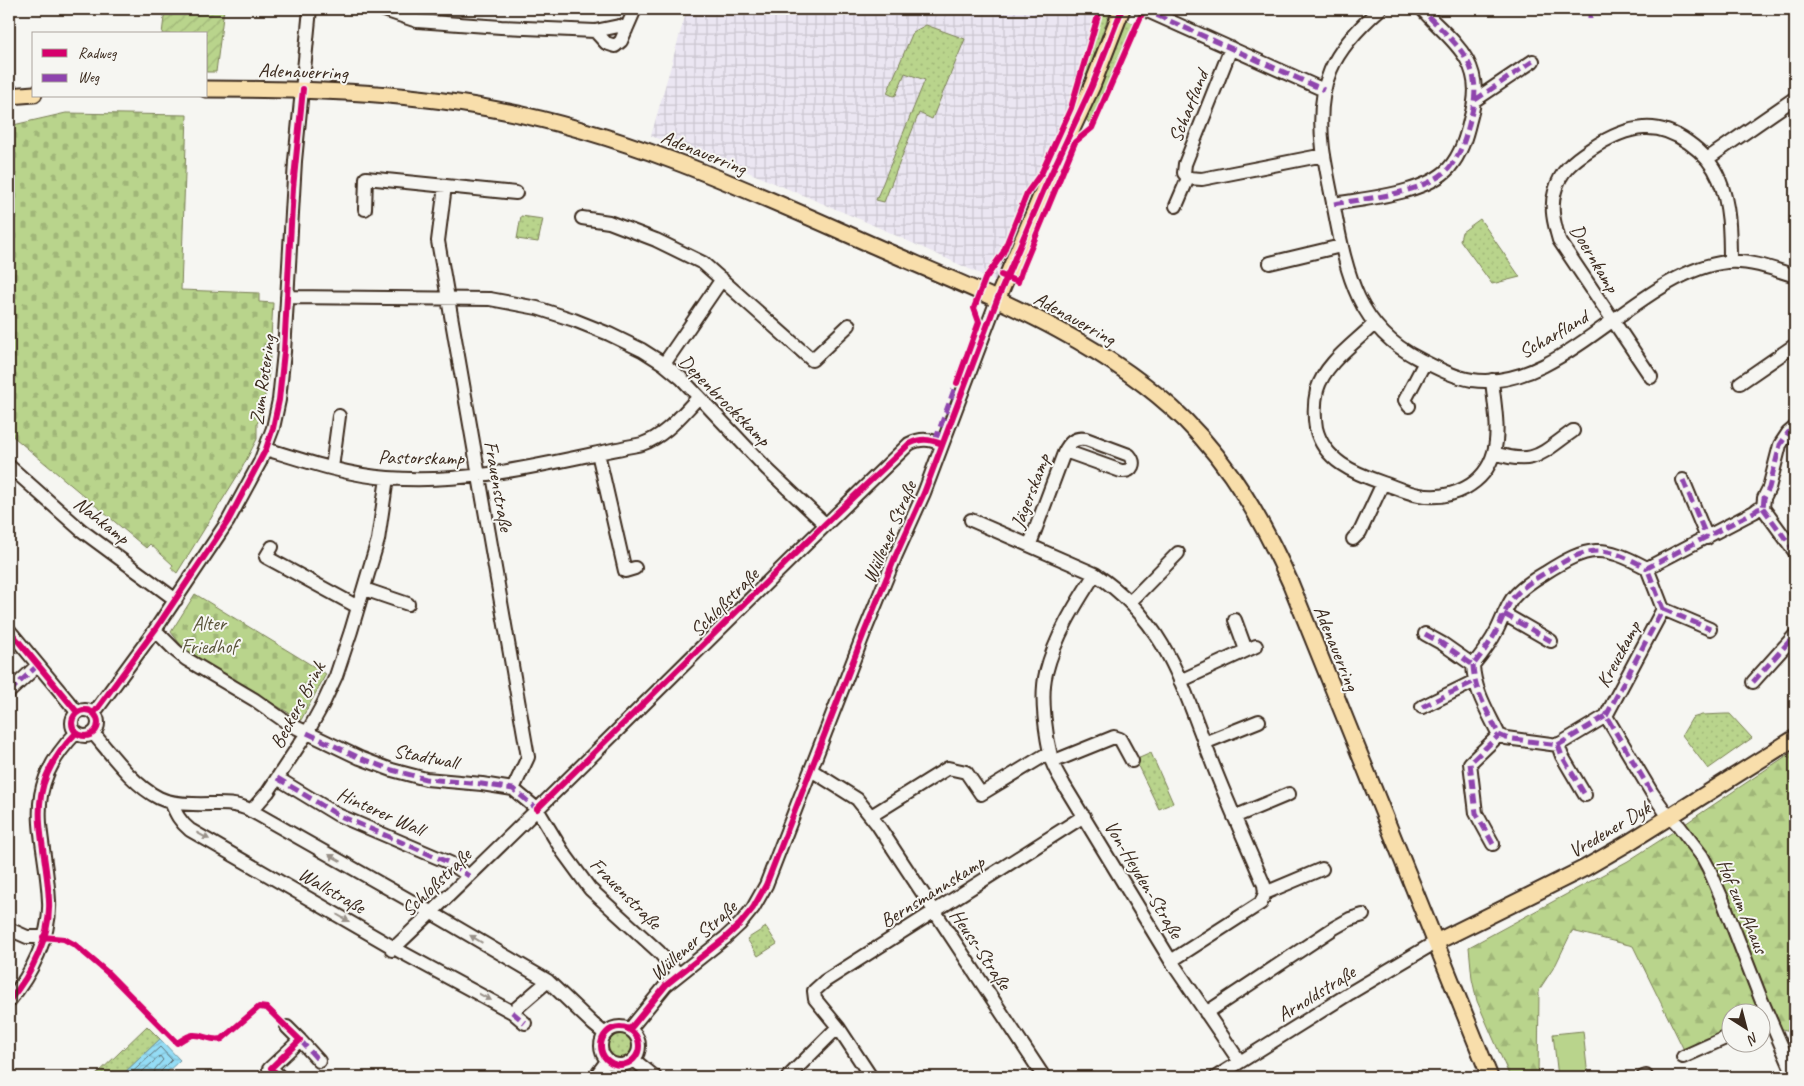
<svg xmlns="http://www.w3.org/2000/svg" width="1804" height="1086" viewBox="0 0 1804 1086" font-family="Caveat,sans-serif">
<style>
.industrial{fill:url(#industrial-grid)}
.grass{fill:url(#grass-dots);stroke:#7a7f55}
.forest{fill:url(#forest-firs);stroke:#7a7f55}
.cemetery{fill:url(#cemetery-stones);stroke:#7a7f55}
.garden{fill:url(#garden-furrows);stroke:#7a7f55}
.pitch{fill:#b9d48c;stroke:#7a7f55}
.water{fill:url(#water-waves);stroke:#70959f}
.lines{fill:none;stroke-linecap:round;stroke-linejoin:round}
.shore{stroke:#5f7174;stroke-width:1}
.minor-casing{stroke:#3b2a1e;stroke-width:16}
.major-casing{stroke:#3b2a1e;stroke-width:19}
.minor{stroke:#f6f6f2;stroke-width:12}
.major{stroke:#f8deab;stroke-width:15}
.quiet{stroke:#8e44ad;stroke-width:5;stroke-dasharray:10 5;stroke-linecap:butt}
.cycleway-casing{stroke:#f6f6f2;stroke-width:9}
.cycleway{stroke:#d6006c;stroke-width:6}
.oneway{fill:#989088}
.labels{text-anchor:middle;stroke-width:4;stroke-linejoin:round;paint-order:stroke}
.street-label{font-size:20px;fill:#3b2a1e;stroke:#f6f6f2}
.park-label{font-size:20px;fill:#5a543a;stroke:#f6f6f2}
</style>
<defs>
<pattern id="industrial-grid" width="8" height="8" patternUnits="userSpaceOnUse" patternTransform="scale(1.25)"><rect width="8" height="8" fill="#ebe6f2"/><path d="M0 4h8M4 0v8" fill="none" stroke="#cac5cf"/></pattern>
<pattern id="grass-dots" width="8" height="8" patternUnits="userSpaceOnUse" patternTransform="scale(1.25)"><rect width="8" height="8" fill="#b9d48c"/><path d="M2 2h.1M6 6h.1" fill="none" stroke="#a0b678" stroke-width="1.8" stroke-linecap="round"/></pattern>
<pattern id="forest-firs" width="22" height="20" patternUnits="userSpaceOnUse" patternTransform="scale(1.25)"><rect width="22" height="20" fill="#b9d48c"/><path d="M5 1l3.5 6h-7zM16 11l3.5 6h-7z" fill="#a0b678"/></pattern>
<pattern id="cemetery-stones" width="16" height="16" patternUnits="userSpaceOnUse" patternTransform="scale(1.25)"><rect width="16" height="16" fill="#b9d48c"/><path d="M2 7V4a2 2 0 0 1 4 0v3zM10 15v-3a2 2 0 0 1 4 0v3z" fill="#a0b678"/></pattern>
<pattern id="garden-furrows" width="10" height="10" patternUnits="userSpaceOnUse" patternTransform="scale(1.25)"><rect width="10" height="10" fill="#b9d48c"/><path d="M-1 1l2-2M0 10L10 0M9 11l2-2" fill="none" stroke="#a0b678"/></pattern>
<pattern id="water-waves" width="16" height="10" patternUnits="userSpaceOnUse" patternTransform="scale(1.25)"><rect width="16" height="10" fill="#94dcf5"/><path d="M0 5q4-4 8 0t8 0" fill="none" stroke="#80bdd2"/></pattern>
</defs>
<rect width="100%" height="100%" fill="#f6f6f2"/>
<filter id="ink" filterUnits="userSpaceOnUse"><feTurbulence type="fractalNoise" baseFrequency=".02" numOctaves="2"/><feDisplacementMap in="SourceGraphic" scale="10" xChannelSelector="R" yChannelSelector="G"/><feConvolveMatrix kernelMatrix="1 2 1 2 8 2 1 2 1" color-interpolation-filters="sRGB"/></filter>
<g filter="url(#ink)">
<path class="industrial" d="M687 9H1110L1000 283 864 221 736 167 651 136Z"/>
<path class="grass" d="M1104 9 1110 12 1088 74 1084 75 1102 10Z
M1125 19 1134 24 1092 123 1090 124 1086 119Z
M926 25 965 39 932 119 919 113 884 202 876 200 925 80 905 73 896 95 893 96 887 93 913 32Z
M521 216 543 219 538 242 517 239Z
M1480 219 1520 277 1492 284 1460 240 1462 232Z
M1725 714H1730L1752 738 1708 769 1682 735 1692 718 1702 715Z
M1151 753 1173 803 1159 809 1135 760Z
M766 927 777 944 758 956 747 939Z
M147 1026 160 1039 120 1077H94Z
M607 1046a13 13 0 1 1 26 0a13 13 0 1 1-26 0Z"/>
<path class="forest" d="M1795 750V1031L1786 1030 1762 1023V1014H1732L1731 1035 1685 1052 1633 946 1572 931 1556 964 1539 990 1538 1077H1510L1477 1001 1472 979 1469 947 1628 861 1673 832Z"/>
<path class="cemetery" d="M66 113 187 115 181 290 259 293V302L273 303 269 372 261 419 257 423V439L241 470 177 573 171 568 173 565 150 544 146 548 9 433V126Z
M195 594 326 674 301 720 187 653 171 632Z"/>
<path class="garden" d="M165 9H224L216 72H206V34H162Z"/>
<path class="pitch" d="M1583 1031 1588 1077H1558L1553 1034Z"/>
<path class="water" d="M160 1039 180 1060 165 1074 167 1077H120Z"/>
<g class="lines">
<path class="shore" d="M127 1077 160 1047 172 1060 161 1071V1077
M136 1077 160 1056 163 1060 155 1069 154 1077"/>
<defs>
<path id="minor" d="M381 9 417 21 501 27 595 31 606 43 615 46 621 41 635 9
M1143 9 1324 90
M1380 9C1332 51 1315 84 1323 149 1326 170 1331 192 1335 213 1347 275 1358 328 1419 359 1435 367 1453 377 1472 380 1562 393 1640 271 1727 262 1750 260 1774 269 1795 276
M595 31 619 26 626 30
M1231 48 1185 164 1184 173 1188 178 1202 179 1324 155
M1475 100 1533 61
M1707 159 1795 98
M445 186 438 241 528 757 513 789
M1334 204C1367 198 1425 194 1449 168 1461 154 1466 137 1470 120 1476 99 1478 80 1467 60 1456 40 1436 26 1422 9
M1176 206 1188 178
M365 209 366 178 516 193
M582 218 609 222 656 240 703 263 812 360 849 325
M1270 263 1341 246
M287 297 490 299 537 308 574 320 609 334 642 350 664 364 681 378 767 469 825 524
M1374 324C1354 344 1325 363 1317 390 1314 403 1314 415 1316 428 1324 461 1354 473 1383 483 1395 487 1407 493 1419 495 1451 501 1485 485 1494 452 1500 430 1494 403 1492 380
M664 364 722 279
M1651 377 1559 240C1554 223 1550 208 1555 191 1560 171 1574 160 1591 149 1606 139 1625 129 1644 128 1674 126 1708 152 1719 179 1730 204 1730 235 1730 262
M1740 383 1795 345
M1409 406 1405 400 1425 362
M266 449C305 461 346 475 388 478 474 485 559 460 642 444 666 436 682 414 699 397
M598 453 625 571 635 568
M1494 453C1535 466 1540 454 1573 431
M9 466 81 530 176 600
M332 468 339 416
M1683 480 1707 538
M1763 508 1795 552
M971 520 1095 574C1168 622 1183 689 1213 765 1229 806 1247 845 1264 885L1265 893 1261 903 1171 961
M1353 539 1360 532 1383 483
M1030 544 1064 453C1069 443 1074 437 1086 439L1129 455C1136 463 1133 472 1121 471L1065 451
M272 547 266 557 358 607
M1095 574C1075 605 1055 637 1046 673 1040 697 1046 737 1052 761 1054 769 1060 777 1064 785L1171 961 1240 1062
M364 589 408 604
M1130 602 1178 553
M1663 609 1710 629
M1504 614 1551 641
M1235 620 1246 650
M9 630 77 712
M155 630 176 651 186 659 255 700 289 724 360 758 392 770 426 779 482 784 513 789 537 809 563 852 590 889 659 952 678 974
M1425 634 1443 644 1473 665C1482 654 1491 642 1497 630 1502 620 1506 608 1512 599 1521 588 1533 580 1545 573 1589 545 1602 544 1647 568L1754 512 1758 509 1763 508 1764 498 1769 488 1780 445 1788 433 1795 427
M1473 665C1474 690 1488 712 1499 735L1506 738 1558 745 1606 716 1652 793 1664 810 1679 826 1702 856 1709 869 1723 901 1761 999 1795 1077
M1180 681 1256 646
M1753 682 1795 635
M9 692 38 665
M1422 707 1475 681
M72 723a13 13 0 1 1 26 0a13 13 0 1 1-26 0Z
M94 713 155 630 228 521 260 462 273 428 279 400 284 352 295 161 310 9
M1606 716 1663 609 1647 568
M93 733C112 755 133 785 159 798 169 803 182 804 193 804 213 805 232 801 250 810L432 913 548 981 593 1024 605 1034
M1204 743 1259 721
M1558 745 1562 756 1585 795
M1052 762 1114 737 1120 739 1132 761
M811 770 857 799 877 824 1044 1077
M277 778 338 815 450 863 469 876
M171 802C176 814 180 822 190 830L403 953 512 1012 548 981
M251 811 268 792 307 733 323 704 336 676 351 631 378 540 387 478
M871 816 948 768 966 772 981 794 1050 752
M1234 817 1289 794
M1493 844 1476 813 1470 763 1499 735
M1265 893 1322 869
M9 929 27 937H43
M392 950C567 784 735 611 909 444 921 438 929 439 942 444
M9 1001C31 975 51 936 49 901 46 833 18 792 76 733
M512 1012 525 1023
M1206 1013 1334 928 1350 919 1363 915
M601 1046a19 19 0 1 1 38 0a19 19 0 1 1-38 0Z
M630 1029 666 985 725 938 740 924 753 908 766 885 864 633 896 555 924 493 997 300
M300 1040 319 1061
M1683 1057 1732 1035
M634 1060 655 1077
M271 1068 280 1077
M269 1069 300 1040 287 1027
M595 1077 607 1061
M788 1077 838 1027
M871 1077 838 1027 815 999 814 991 825 981 1084 816
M1216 1077 1350 993 1436 942
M1643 1077 1646 1076"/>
<path id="major" d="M206 89C302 89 399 91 493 109 625 133 748 190 870 244 979 292 1098 335 1185 420 1232 467 1263 522 1290 582L1490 1077
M9 96 34 94
M997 300 1045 187 1092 86 1122 9
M1436 942 1585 868 1628 843 1795 738"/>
</defs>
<use href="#minor" class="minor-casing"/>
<use href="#major" class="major-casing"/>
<use href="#minor" class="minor"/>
<use href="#major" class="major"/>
<path class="quiet" d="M1143 9 1324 90
M1590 9V24
M1475 100 1533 61
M1334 204C1367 198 1425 194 1449 168 1461 154 1466 137 1470 120 1476 99 1478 80 1467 60 1456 40 1436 26 1422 9
M935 441 958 379
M1683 480 1707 538
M1763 508 1795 552
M1663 609 1710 629
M1504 614 1551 641
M1425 634 1443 644 1473 665C1482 654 1491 642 1497 630 1502 620 1506 608 1512 599 1521 588 1533 580 1545 573 1589 545 1602 544 1647 568L1754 512 1758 509 1763 508 1764 498 1769 488 1780 445 1788 433 1795 427
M1473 665C1474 690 1488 712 1499 735L1506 738 1558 745 1606 716 1652 793
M1753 682 1795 635
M9 692 38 665
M1422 707 1475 681
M1606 716 1663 609 1647 568
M307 733 360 758 392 770 426 779 482 784 513 789 537 809
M1558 745 1562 756 1585 795
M277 778 338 815 450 863 469 876
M1493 844 1476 813 1470 763 1499 735
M512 1012 525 1023
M300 1040 319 1061"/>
<defs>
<path id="cycleway" d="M1001 275 1018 282 1021 272 1075 142 1092 128 1144 9
M957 383 979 322 974 308 985 279 1003 253 1027 193 1042 172 1071 108 1100 9
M9 630 77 712
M72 723a13 13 0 1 1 26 0a13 13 0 1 1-26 0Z
M94 713 155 630 228 521 266 449 273 428 279 400 284 352 293 188 303 89
M537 809 825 524 909 444C921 438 929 439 942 444
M43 937 64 939 75 945 108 973 177 1043C182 1040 187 1036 193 1035 203 1034 211 1042 222 1039L259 1007 267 1008 300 1040 271 1068 280 1077
M9 1001C31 975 51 936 49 901 46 833 18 792 76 733
M601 1046a19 19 0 1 1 38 0a19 19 0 1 1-38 0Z
M630 1029 666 985 725 938 740 924 753 908 766 885 864 633 896 555 924 493 997 300 1045 187 1092 86 1122 9"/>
</defs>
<use href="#cycleway" class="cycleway-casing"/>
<use href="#cycleway" class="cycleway"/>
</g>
<defs><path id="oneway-solid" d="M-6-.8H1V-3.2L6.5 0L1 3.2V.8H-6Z" transform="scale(1.25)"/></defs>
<g class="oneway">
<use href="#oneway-solid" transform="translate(203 836) rotate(28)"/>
<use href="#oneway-solid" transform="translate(335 858) rotate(-151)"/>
<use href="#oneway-solid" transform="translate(343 918) rotate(30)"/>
<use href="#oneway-solid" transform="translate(476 939) rotate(-149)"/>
<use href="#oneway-solid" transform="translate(485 997) rotate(28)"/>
</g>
</g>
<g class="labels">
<g class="street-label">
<text transform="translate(303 71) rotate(2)" y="7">Adenauerring</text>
<text transform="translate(1188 106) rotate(-68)" y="7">Scharfland</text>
<text transform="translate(704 152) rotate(22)" y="7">Adenauerring</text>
<text transform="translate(1595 258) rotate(59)" y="7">Doernkamp</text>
<text transform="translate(1075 318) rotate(29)" y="7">Adenauerring</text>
<text transform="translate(1553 334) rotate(-30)" y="7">Scharfland</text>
<text transform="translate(262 380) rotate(-82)" y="7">Zum Rotering</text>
<text transform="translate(725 400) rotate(45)" y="7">Depenbrockskamp</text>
<text transform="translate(421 457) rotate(1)" y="7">Pastorskamp</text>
<text transform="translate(499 486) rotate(80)" y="7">Frauenstraße</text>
<text transform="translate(1030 491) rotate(-69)" y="7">Jägerskamp</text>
<text transform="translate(102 520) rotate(38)" y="7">Nahkamp</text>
<text transform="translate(889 532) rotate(-67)" y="7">Wüllener Straße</text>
<text transform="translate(724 602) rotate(-45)" y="7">Schloßstraße</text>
<text transform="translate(1337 648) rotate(68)" y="7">Adenauerring</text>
<text transform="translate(1618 654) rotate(-62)" y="7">Kreuzkamp</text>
<text transform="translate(297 705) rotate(-62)" y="7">Beckers Brink</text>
<text transform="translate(426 756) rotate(11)" y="7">Stadtwall</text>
<text transform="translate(381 811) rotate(24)" y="7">Hinterer Wall</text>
<text transform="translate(1609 829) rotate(-31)" y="7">Vredener Dyk</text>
<text transform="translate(1144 879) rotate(59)" y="7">Von-Heyden-Straße</text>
<text transform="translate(436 882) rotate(-44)" y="7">Schloßstraße</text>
<text transform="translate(332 890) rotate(30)" y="7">Wallstraße</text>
<text transform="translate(932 891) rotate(-32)" y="7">Bernsmannskamp</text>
<text transform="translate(626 893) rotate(45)" y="7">Frauenstraße</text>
<text transform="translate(1743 906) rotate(67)" y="7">Hof zum Ahaus</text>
<text transform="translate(693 940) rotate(-42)" y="7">Wüllener Straße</text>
<text transform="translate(981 949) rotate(56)" y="7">Heuss-Straße</text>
<text transform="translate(1316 993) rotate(-32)" y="7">Arnoldstraße</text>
</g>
<g class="park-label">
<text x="209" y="630">Alter<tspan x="209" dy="23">Friedhof</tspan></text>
</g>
</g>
<rect width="1804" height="1086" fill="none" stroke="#f6f6f2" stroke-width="30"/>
<rect x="15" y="15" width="1774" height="1056" fill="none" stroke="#3b2a1e" stroke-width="2" filter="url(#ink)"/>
<rect x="32" y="32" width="175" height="65" fill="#f6f6f2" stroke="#aba49d"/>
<rect x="42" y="49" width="25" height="8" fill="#d6006c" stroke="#aba49d"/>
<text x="78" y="58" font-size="15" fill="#3b2a1e">Radweg</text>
<rect x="42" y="74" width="25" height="8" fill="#8e44ad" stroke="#aba49d"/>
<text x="78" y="82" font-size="15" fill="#3b2a1e">Weg</text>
<g transform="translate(1746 1028) rotate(144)"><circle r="24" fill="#f6f6f2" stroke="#aba49d"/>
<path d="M0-4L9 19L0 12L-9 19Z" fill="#3b2a1e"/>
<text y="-8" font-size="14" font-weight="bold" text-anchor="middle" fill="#3b2a1e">N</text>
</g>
</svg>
